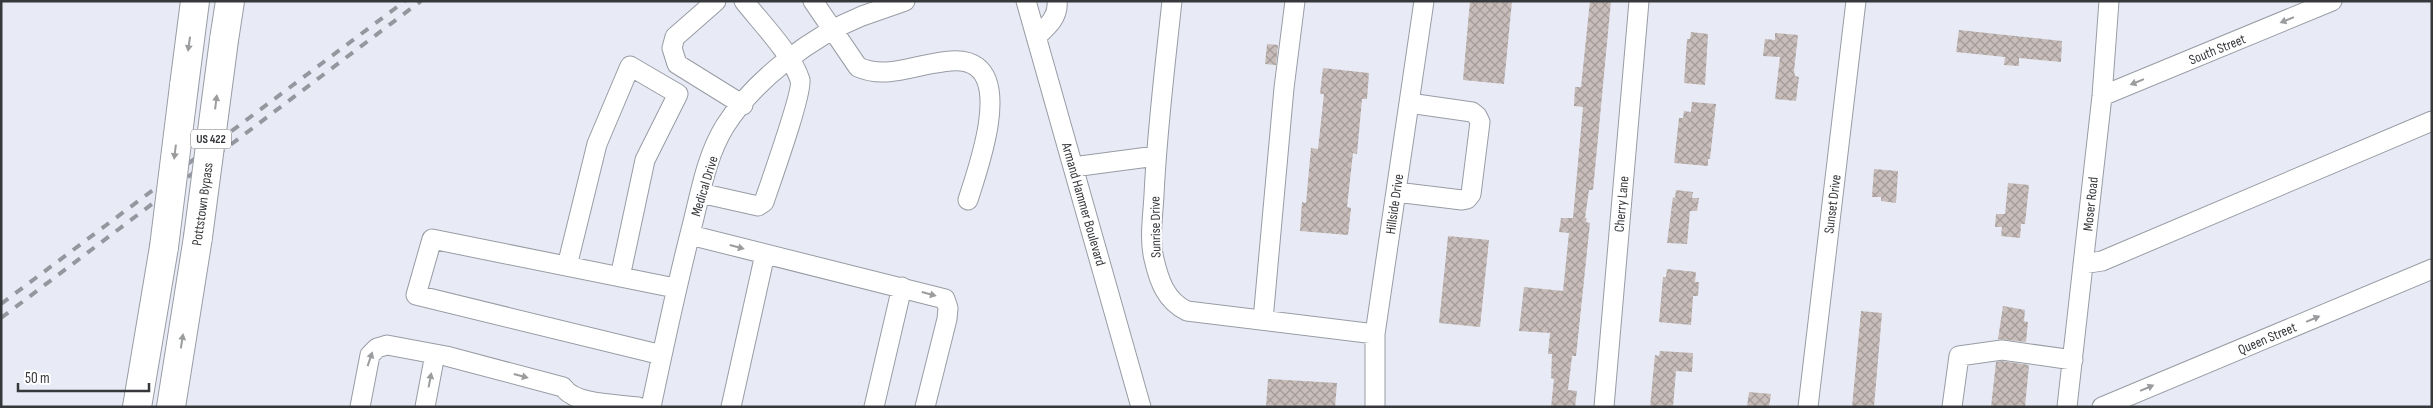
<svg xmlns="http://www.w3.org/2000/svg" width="2433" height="408" viewBox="0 0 2433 408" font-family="'Sofia Sans Condensed',sans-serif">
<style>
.building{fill:url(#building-cross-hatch)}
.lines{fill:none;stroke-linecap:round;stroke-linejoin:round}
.minor-casing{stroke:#989ca4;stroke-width:21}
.highway-casing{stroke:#989ca4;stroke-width:30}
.minor{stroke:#fff;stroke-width:19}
.highway{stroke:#fff;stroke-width:28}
.rail{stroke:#95979e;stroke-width:4;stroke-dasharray:9 9;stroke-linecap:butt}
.highway-bridge-casing{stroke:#989ca4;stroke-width:30;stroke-linecap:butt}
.highway-bridge{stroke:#fff;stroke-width:28}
.oneway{fill:#9a9c9d}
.labels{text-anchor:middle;stroke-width:4;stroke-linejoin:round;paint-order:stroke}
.shield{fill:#fff;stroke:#727476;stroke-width:1}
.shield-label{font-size:12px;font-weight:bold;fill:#36383b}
.street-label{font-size:14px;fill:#36383b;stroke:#fff}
</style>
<defs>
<pattern id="building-cross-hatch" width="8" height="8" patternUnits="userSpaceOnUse" patternTransform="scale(1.25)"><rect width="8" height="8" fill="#c8bdba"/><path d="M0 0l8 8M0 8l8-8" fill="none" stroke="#a39b98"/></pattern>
</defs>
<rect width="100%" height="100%" fill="#e8ebf5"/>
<path class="building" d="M1470 1H1512L1504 84 1463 80Z
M1590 1H1611L1593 190H1589L1585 218H1587L1586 222 1590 223 1576 356H1572L1568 390 1577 391 1575 407H1551L1554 379 1551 378 1552 354H1548L1550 333 1519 331 1524 287 1563 291 1569 233 1559 232 1561 218H1573L1583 107 1574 106 1575 87H1581Z
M1959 30 2062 41 2061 62 2019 58V66L2004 65 2005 57 1956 52Z
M1691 32 1708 34 1705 85 1684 83 1687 39H1690Z
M1775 33 1798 35 1794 71 1795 76 1799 77 1796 101 1775 99 1780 57 1763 56 1765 39 1775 40Z
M1267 44 1278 45 1276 65 1265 64Z
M1323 68 1369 73 1367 99H1362L1357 154 1353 153 1347 207 1351 208 1348 235 1300 231 1302 202 1306 203 1311 148 1318 149 1324 94H1320Z
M1692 102 1716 104 1710 159H1708V166L1674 163 1679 118H1683L1684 111 1691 112Z
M1874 169 1898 171 1896 203 1881 201V197H1872Z
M2008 183 2029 185 2025 224H2021L2020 238 2001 236 2002 227H1995L1996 214H2005Z
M1676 190 1693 192 1692 198H1699L1697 211H1690L1687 244 1667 243 1673 197 1675 198Z
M1448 236 1489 240 1480 327 1439 323Z
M1667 269 1696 272 1695 282H1699L1698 296H1693L1691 325 1659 322 1663 277H1666Z
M2003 306 2025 310 2024 321 2028 322 2026 342 1998 339Z
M1861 311 1882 313 1874 407H1852Z
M1660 351 1693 353 1692 372 1676 371 1673 407H1650L1655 355 1659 356Z
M2002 361 2029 365 2025 407H1991L1996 362Z
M1268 379 1337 383 1335 407H1266Z
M1749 392 1771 394 1769 407H1747Z"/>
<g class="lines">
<defs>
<path id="minor" d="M716 1 675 37 672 48 677 64 743 105
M813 1 858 67C880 77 902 70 925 65 942 62 963 56 977 67 1007 90 977 171 968 200
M1026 1 1141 407
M1172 1C1165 66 1157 130 1154 195 1153 215 1149 239 1154 259 1159 281 1166 301 1187 311L1375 334
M1036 37C1047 27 1059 17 1057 1
M2102 96 2332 1
M1073 167 1156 156
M1396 192 1462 200 1467 199 1471 194 1480 122 1477 116 1472 112 1409 103
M700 193 758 206 764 202C770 184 803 92 800 80 792 54 761 23 744 1
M690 235 945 299 948 308 947 319 925 407
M2083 264 2102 261 2432 121
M567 266 597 144 630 66 678 94 645 160 620 277
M1263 320 1284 88 1295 1
M662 355 416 295 432 239 675 288
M360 407 370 355 377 348 387 345 446 356 563 387C575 405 617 404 638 407
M425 407 435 354
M651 407C664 345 677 284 693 222 701 190 707 155 725 126 754 80 812 36 862 16 876 11 891 6 905 1
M731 407 765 254
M874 407 902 287
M1375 407V334L1424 1
M1604 407 1639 1
M1808 407 1856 1
M1952 407 1959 356 2002 350 2073 360
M2067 407 2102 96 2109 1
M2102 407 2432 269"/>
<path id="highway" d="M224 40 230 1
M184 86 195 1
M137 407 164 247
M171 407 198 237"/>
</defs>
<use href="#minor" class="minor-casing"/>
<use href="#highway" class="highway-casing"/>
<use href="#minor" class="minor"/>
<use href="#highway" class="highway"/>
<path class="rail" d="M1 304 405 1
M1 318 421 1"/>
<defs>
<path id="highway-bridge" d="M198 237 224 40
M164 247 184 86"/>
</defs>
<use href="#highway-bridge" class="highway-bridge-casing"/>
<use href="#highway-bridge" class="highway-bridge"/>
</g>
<defs><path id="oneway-solid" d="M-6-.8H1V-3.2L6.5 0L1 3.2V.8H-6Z" transform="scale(1.25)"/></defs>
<g class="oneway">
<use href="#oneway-solid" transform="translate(2287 20) rotate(158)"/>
<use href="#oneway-solid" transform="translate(189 44) rotate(98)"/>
<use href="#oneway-solid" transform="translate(2137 82) rotate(158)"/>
<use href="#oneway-solid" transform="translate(216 102) rotate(-83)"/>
<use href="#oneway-solid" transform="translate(175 152) rotate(97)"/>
<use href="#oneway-solid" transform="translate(737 247) rotate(15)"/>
<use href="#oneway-solid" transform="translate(929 294) rotate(15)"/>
<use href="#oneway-solid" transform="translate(2313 319) rotate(-23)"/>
<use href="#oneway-solid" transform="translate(182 341) rotate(-81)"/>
<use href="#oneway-solid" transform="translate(370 359) rotate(-71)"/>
<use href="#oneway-solid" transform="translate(521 376) rotate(15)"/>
<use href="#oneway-solid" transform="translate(430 380) rotate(-79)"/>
<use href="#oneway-solid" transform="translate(2147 388) rotate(-23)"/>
</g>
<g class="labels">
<rect class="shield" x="191" y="129.5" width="40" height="19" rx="4"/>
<g class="shield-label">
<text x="211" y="143">US 422</text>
</g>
<g class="street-label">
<text transform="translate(2217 49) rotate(-22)" y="5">South Street</text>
<text transform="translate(704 186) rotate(-73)" y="5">Medical Drive</text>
<text transform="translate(202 204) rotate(-82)" y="5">Pottstown Bypass</text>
<text transform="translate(1084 204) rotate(74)" y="5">Armand Hammer Boulevard</text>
<text transform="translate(1394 204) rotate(-82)" y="5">Hillside Drive</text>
<text transform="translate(1621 204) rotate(-85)" y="5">Cherry Lane</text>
<text transform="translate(1832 204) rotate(-83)" y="5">Sunset Drive</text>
<text transform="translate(2090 204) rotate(-84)" y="5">Moser Road</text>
<text transform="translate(1155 227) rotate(-91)" y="5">Sunrise Drive</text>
<text transform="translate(2267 338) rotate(-23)" y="5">Queen Street</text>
</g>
</g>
<rect width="2433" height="408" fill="none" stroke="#36383b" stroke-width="5"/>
<path d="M18 383v8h131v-8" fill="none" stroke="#36383b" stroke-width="2.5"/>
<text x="25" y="383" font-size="15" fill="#36383b" stroke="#ffffff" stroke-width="4" paint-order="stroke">50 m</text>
</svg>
